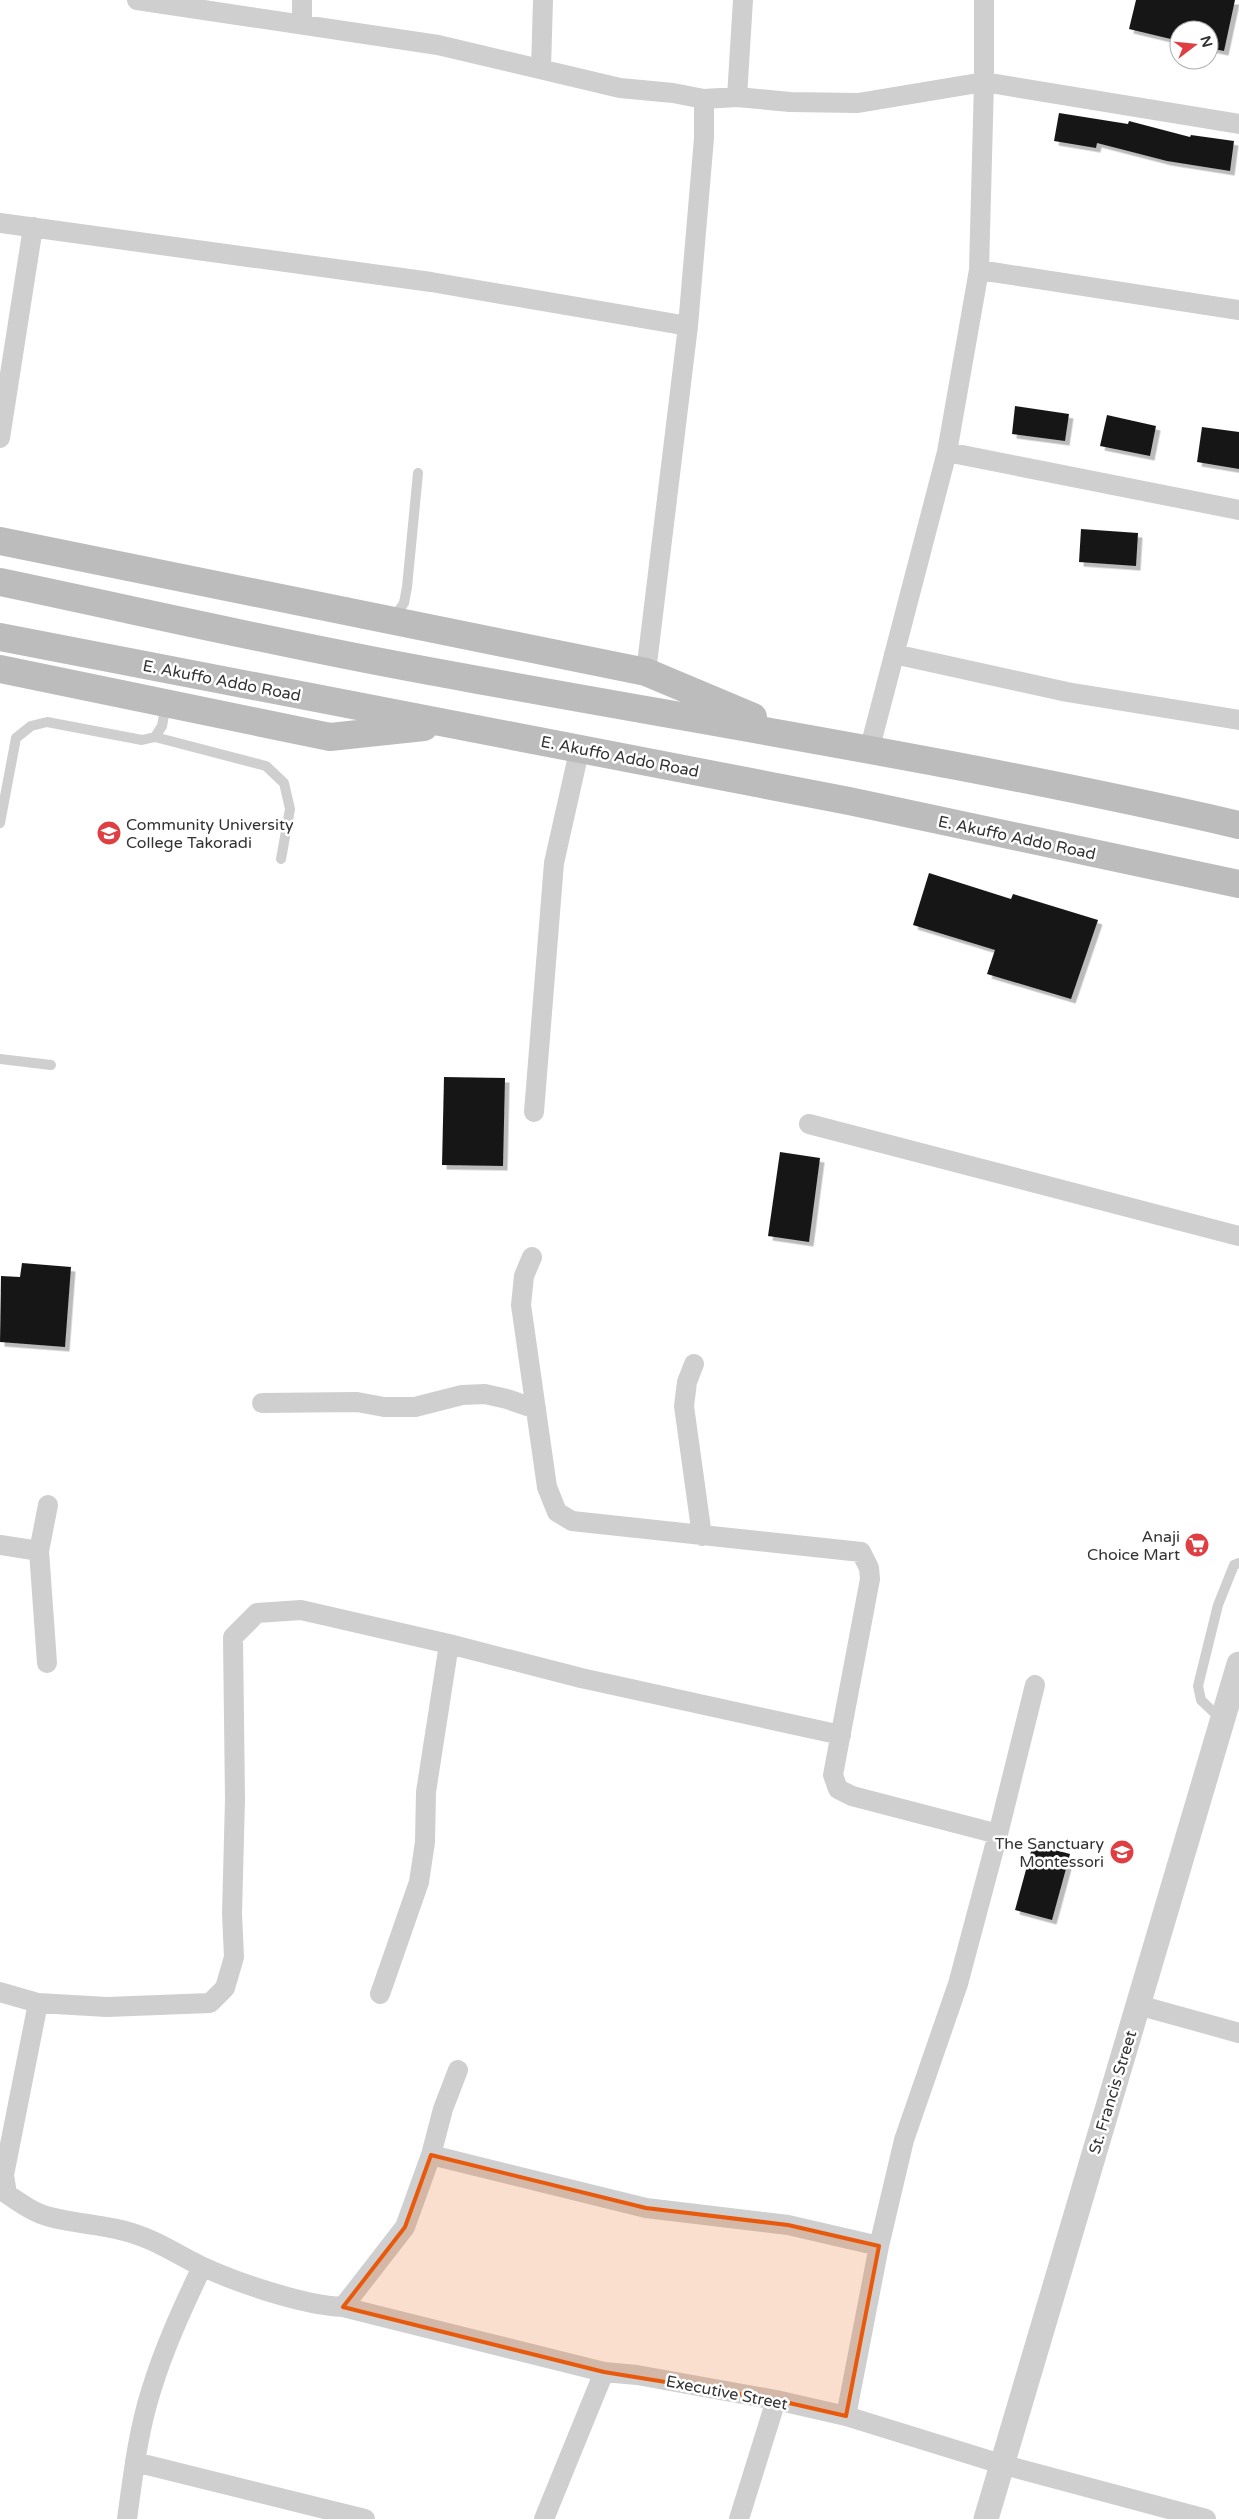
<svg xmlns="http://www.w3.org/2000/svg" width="1239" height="2519" viewBox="0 0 1239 2519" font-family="'Varela Round',sans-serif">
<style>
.building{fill:#191919;filter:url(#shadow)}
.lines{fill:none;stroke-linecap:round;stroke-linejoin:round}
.service{stroke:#cfcfcf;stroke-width:10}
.minor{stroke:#cfcfcf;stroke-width:20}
.tertiary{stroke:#cfcfcf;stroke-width:25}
.secondary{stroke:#bcbcbc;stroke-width:28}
.marked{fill:#e8590c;fill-opacity:0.2;stroke:#e8590c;stroke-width:4;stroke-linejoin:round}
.labels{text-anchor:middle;stroke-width:5;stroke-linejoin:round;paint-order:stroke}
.street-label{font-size:16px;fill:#323232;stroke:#fff}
.poi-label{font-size:16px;fill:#323232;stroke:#fff;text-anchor:end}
</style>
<defs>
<filter id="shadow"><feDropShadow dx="4.5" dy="4.5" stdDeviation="0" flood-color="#0004"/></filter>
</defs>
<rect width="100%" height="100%" fill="#fff"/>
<path class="building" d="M1136 0H1235L1224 51 1209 48V30H1179V41L1129 29Z
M1059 113 1128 124 1129 121 1190 137 1191 135 1234 141 1230 171 1167 161 1097 143 1096 148 1054 141Z
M1015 406 1069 414 1065 441 1012 434Z
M1107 415 1156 426 1150 456 1100 446Z
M1202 427 1239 432V469L1197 462Z
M1081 529 1138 533 1136 566 1079 562Z
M929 873 1011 899 1013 894 1098 920 1071 999 987 974 995 950 913 925Z
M444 1077 505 1078 503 1166 442 1165Z
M780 1152 820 1158 809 1242 768 1236Z
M22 1263 71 1267 65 1347 0 1342 1 1276 20 1277Z
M1033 1844 1070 1854 1052 1920 1015 1910Z"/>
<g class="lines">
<path class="service" d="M393 619 404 603 407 587 418 473
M155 737 266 766 284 783 290 809 281 859
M0 823 16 738 31 726 47 722 142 740 155 737 162 726 166 704
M0 1059 51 1065
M1221 1719 1201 1700 1198 1686 1218 1605 1234 1565 1239 1563"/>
<path class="minor" d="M137 0 438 45 620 88 673 93 704 99V138L688 326 646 672
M302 24V0
M541 69 543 0
M737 97 743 0
M704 99 737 97 790 102 858 103 984 82 1239 124
M0 223 431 282 688 326
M979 270 1239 310
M0 438 33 227
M947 452 1239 510
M894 654 1067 692 1239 720
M869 751 947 452 979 270 984 82V0
M534 1112 554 863 580 747
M809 1124 1239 1236
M532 1257 524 1276 521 1305 547 1487 557 1512 572 1521 861 1552 869 1568 870 1579 833 1775 838 1789 852 1796 998 1834
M694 1364 687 1382 684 1406 702 1536
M262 1403 357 1402 384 1407H415L462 1395 485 1394 507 1399 536 1409
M0 1545 39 1551 47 1663
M39 1551 48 1505
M0 1992 38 2003 107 2007 210 2003 225 1988 234 1957 232 1914 235 1799 233 1637 257 1613 301 1610 449 1644 581 1678 841 1735
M380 1994 419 1882 425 1842 426 1792 449 1644
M38 2003 4 2175 7 2194C20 2203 34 2213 50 2217 81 2225 114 2225 143 2237 163 2244 181 2257 201 2266 238 2283 302 2305 343 2307L405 2227 431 2155
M1138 2005 1239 2033
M458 2070 443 2109 431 2155 646 2208 788 2225 879 2246
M343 2307 604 2372
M846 2416 879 2246 904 2140 958 1984 998 1834 1035 1685
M135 2462 365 2519
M127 2519C133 2476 138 2432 151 2391 164 2348 183 2307 202 2267
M544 2519 604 2372 637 2375 776 2400 846 2416 1001 2464 1206 2519
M739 2519 776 2400"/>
<path class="tertiary" d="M986 2519 1239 1664"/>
<path class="secondary" d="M0 541 646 672 753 717
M0 582C143 612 285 645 429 671 699 721 971 763 1239 825
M0 637 849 801 1239 884
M0 669 330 737 424 727"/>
</g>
<path class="marked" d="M431 2155 646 2208 788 2225 879 2246 846 2416 776 2400 604 2372 343 2307 405 2227Z"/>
<defs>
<symbol id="university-disc" viewBox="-11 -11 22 22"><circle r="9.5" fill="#df3e42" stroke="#fff"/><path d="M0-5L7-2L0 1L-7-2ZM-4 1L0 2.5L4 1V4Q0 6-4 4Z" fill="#fff"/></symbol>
<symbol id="supermarket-disc" viewBox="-11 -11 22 22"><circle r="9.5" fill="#df3e42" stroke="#fff"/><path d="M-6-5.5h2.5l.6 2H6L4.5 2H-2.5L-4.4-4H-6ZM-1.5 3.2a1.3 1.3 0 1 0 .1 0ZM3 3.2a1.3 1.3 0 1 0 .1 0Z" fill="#fff"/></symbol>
<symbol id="school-disc" viewBox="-11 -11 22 22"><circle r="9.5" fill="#df3e42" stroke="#fff"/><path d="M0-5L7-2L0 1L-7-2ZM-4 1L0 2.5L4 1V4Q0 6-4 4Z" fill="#fff"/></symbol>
</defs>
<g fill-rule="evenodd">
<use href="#university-disc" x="95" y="819" width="28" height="28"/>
<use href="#supermarket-disc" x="1183" y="1531" width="28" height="28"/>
<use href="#school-disc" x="1108" y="1838" width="28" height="28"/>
</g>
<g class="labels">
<g class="street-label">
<text transform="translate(222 680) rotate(11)" y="6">E. Akuffo Addo Road</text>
<text transform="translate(620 756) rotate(11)" y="6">E. Akuffo Addo Road</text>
<text transform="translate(1017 837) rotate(12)" y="6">E. Akuffo Addo Road</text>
<text transform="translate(1112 2092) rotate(-73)" y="6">St. Francis Street</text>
<text transform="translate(727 2392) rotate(11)" y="6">Executive Street</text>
</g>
<g class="poi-label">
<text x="126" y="830" text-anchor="start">Community University<tspan x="126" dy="18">College Takoradi</tspan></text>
<text x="1180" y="1542">Anaji<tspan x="1180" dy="18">Choice Mart</tspan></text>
<text x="1104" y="1849">The Sanctuary<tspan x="1104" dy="18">Montessori</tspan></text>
</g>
</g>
<g transform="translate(1194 45) rotate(74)"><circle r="24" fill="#ffffff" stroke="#adadad"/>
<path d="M0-4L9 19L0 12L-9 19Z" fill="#df3e42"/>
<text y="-8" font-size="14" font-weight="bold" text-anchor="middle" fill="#323232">N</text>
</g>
</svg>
